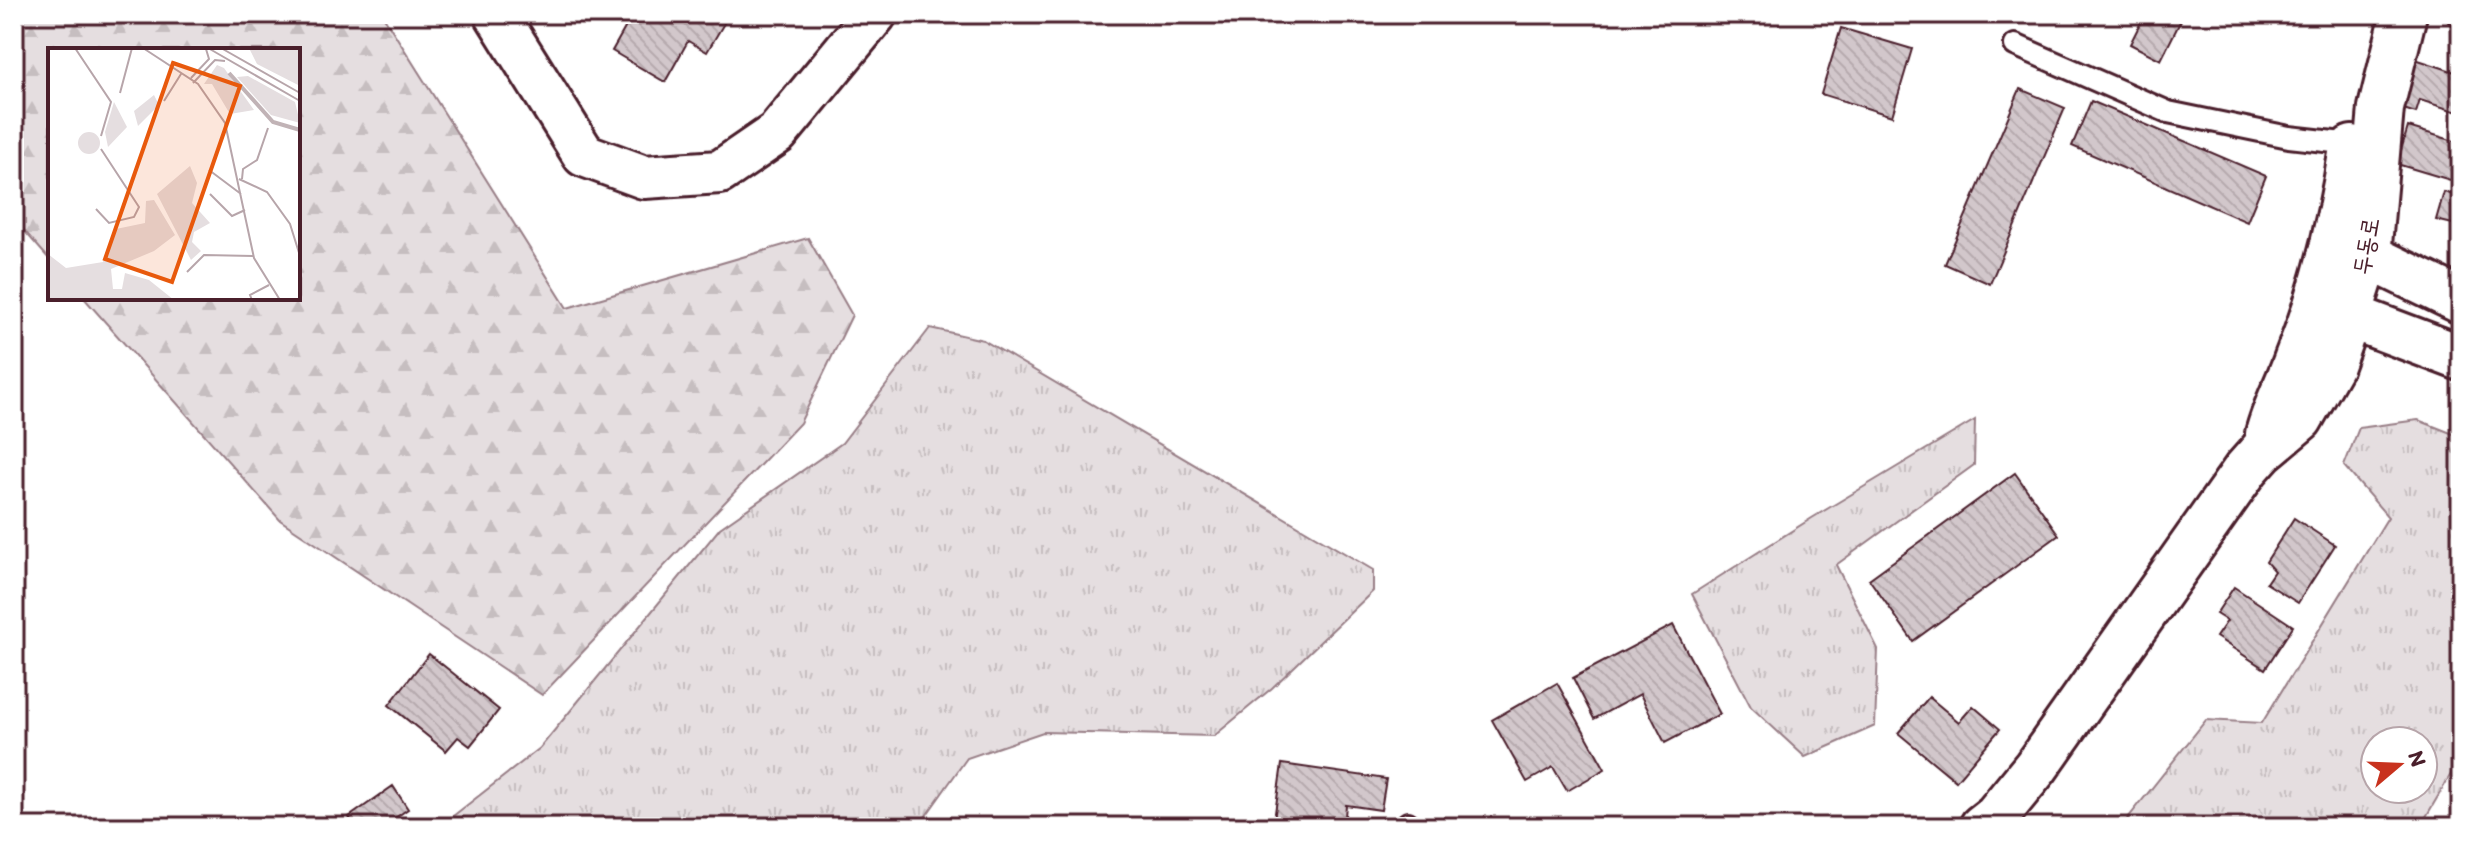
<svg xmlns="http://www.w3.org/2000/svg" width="2475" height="841" viewBox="0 0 2475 841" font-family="Itim,'Poor Story',sans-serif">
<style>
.grass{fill:url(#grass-tufts);stroke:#987e86;stroke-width:2;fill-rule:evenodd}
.forest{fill:url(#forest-firs);stroke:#987e86;stroke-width:2}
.building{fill:url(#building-back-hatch);stroke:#4a1f2b;stroke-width:2}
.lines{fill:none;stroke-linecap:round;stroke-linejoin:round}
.service-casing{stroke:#4a1f2b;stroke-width:26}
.minor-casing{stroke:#4a1f2b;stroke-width:48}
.tertiary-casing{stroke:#4a1f2b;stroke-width:50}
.service{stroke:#fff;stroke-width:20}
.minor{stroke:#fff;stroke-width:42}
.tertiary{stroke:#fff;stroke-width:44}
.labels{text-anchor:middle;stroke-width:7;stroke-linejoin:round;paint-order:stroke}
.street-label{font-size:24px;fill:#4a1f2b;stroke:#fff}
.inset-river{fill:none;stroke:#c1b3b6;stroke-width:4}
.inset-road{fill:none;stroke:#b7a5aa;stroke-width:2}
.view{fill:#e8590c;fill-opacity:0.15;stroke:#e8590c;stroke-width:4}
.inset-edge{fill:none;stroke:#4a1f2b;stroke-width:4}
</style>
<defs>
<pattern id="grass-tufts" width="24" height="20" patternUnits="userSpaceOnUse" patternTransform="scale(2)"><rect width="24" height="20" fill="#e5dee0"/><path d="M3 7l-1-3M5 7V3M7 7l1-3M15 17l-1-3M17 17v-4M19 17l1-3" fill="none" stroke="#c6bec0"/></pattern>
<pattern id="forest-firs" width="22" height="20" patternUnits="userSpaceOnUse" patternTransform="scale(2)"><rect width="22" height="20" fill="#e5dee0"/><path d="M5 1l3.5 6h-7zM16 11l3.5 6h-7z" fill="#c6bec0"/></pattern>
<pattern id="building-back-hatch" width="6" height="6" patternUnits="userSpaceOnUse" patternTransform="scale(2)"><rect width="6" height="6" fill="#d2c7cb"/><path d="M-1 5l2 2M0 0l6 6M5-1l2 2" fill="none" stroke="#b6aaae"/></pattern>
</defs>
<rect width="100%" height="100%" fill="#fff"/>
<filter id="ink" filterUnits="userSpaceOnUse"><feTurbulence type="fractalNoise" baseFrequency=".0125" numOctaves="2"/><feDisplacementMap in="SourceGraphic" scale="16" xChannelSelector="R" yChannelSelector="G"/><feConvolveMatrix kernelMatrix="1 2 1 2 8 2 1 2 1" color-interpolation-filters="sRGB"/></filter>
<g filter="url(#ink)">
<path class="grass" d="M930 328 983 340 1373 570V591L1272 688 1214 736 1043 732 967 758 918 827H439L540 748 720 528 842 443Z
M1975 420 1974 465 1836 565 1878 649 1875 726 1805 757 1751 707 1692 594 1812 518Z
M2418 420 2461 437V757L2420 827H2121L2206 720 2262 723 2388 517 2344 466 2359 428ZM2375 741H2423V789H2375Z"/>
<path class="forest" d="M14 14H382L567 308 808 238 852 315 800 423 542 695 280 520 84 298H298V50H50V260L14 219Z"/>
<path class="building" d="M633 14H715L726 20 707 52 688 41 665 82 612 51Z
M2145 14H2184L2161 60 2130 44Z
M1841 28 1912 49 1892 116 1821 94Z
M2409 57 2461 74V113L2420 100 2416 113 2394 106Z
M2020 89 2065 108 1990 284 1945 264Z
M2091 101 2266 176 2247 222 2072 146Z
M2408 127 2461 143V167L2457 182 2397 164Z
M2444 192 2461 197V226L2436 220Z
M2015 473 2059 535 1913 641 1869 579Z
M2294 518 2335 545 2298 603 2266 583 2274 571 2266 562Z
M2234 587 2293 626 2265 669 2216 637 2227 621 2216 614Z
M1673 625 1720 714 1665 743 1640 694 1594 719 1573 678Z
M429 654 499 710 470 746 458 737 446 751 389 705Z
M1557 683 1605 769 1567 791 1553 767 1527 782 1492 720Z
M1929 697 1959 722 1973 706 2000 729 1956 781 1898 733Z
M1282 764 1386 779 1381 810 1346 805 1344 827H1273Z
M393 786 408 809 382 827H355L349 817Z"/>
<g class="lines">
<defs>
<path id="service" d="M2457 14H2461
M2015 45 2168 112 2289 137 2352 144 2359 142
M1408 827V823"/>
<path id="minor" d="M496 14 584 155 644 177 720 172 777 133 875 14"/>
<path id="tertiary" d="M2340 245 2368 256 2461 301
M2321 305 2461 358
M2268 434C2275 407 2288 384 2297 358 2324 291 2341 219 2352 148
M1982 827 1996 816 2036 767 2246 469 2262 451 2300 419 2331 365 2349 315 2368 256 2381 108 2404 14"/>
</defs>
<use href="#service" class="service-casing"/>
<use href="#minor" class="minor-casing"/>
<use href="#tertiary" class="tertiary-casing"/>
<use href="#service" class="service"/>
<use href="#minor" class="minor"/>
<use href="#tertiary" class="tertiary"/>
</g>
</g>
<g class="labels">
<g class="street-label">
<text transform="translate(2366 246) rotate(-80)" y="8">두동로</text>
</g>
</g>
<g transform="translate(48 48)">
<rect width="252" height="252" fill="#fff"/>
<path d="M169 17 176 20 206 62 182 66 164 36H156ZM200 28 247 54 252 75 223 67 189 29ZM106 47 111 57 90 78 86 63ZM142 118 149 135 144 155 162 175 146 184 144 194 153 203 143 212 109 146Z" fill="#e5dee0"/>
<path d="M201 0H252V38L209 16ZM106 152 127 187 106 203 63 221 65 241H74L77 225 101 232 126 252H0V206L18 220 55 214 68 181 97 175 98 153Z" fill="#e5dee0"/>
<path d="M66 54 79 79 60 99 57 84ZM30 95a11 11 0 1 1 22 0a11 11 0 1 1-22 0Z" fill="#e5dee0"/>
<path class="inset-river" d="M181 25 225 74 252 82"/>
<path class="inset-road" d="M27 0 63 54 53 88M95 0 150 36 177 75 206 210 232 252M160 0 252 53M173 0 252 45M143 30 161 11 158 1M145 35 167 12 177 13M72 45 84 0M116 53 133 26M161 122 193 146M191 131 219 144 242 176 252 208M194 131 195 121 209 112 220 80M162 146 184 168 197 162M48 161 61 175 86 169 91 159 53 101M139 224 156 207 205 208M204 252 202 247 221 237"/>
<path class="view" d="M125 15 192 38 124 234 57 211Z"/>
<rect width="252" height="252" class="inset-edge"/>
</g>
<rect width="2475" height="841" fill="none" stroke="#fff" stroke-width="48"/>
<rect x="24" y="24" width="2427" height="793" fill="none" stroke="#4a1f2b" stroke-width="3" filter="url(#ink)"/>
<g transform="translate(2399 765) rotate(71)"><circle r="38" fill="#ffffff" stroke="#b7a5aa" stroke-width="2"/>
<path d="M0-6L14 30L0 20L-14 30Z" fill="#c8321e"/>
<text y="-12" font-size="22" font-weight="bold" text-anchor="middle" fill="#4a1f2b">N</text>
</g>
</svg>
